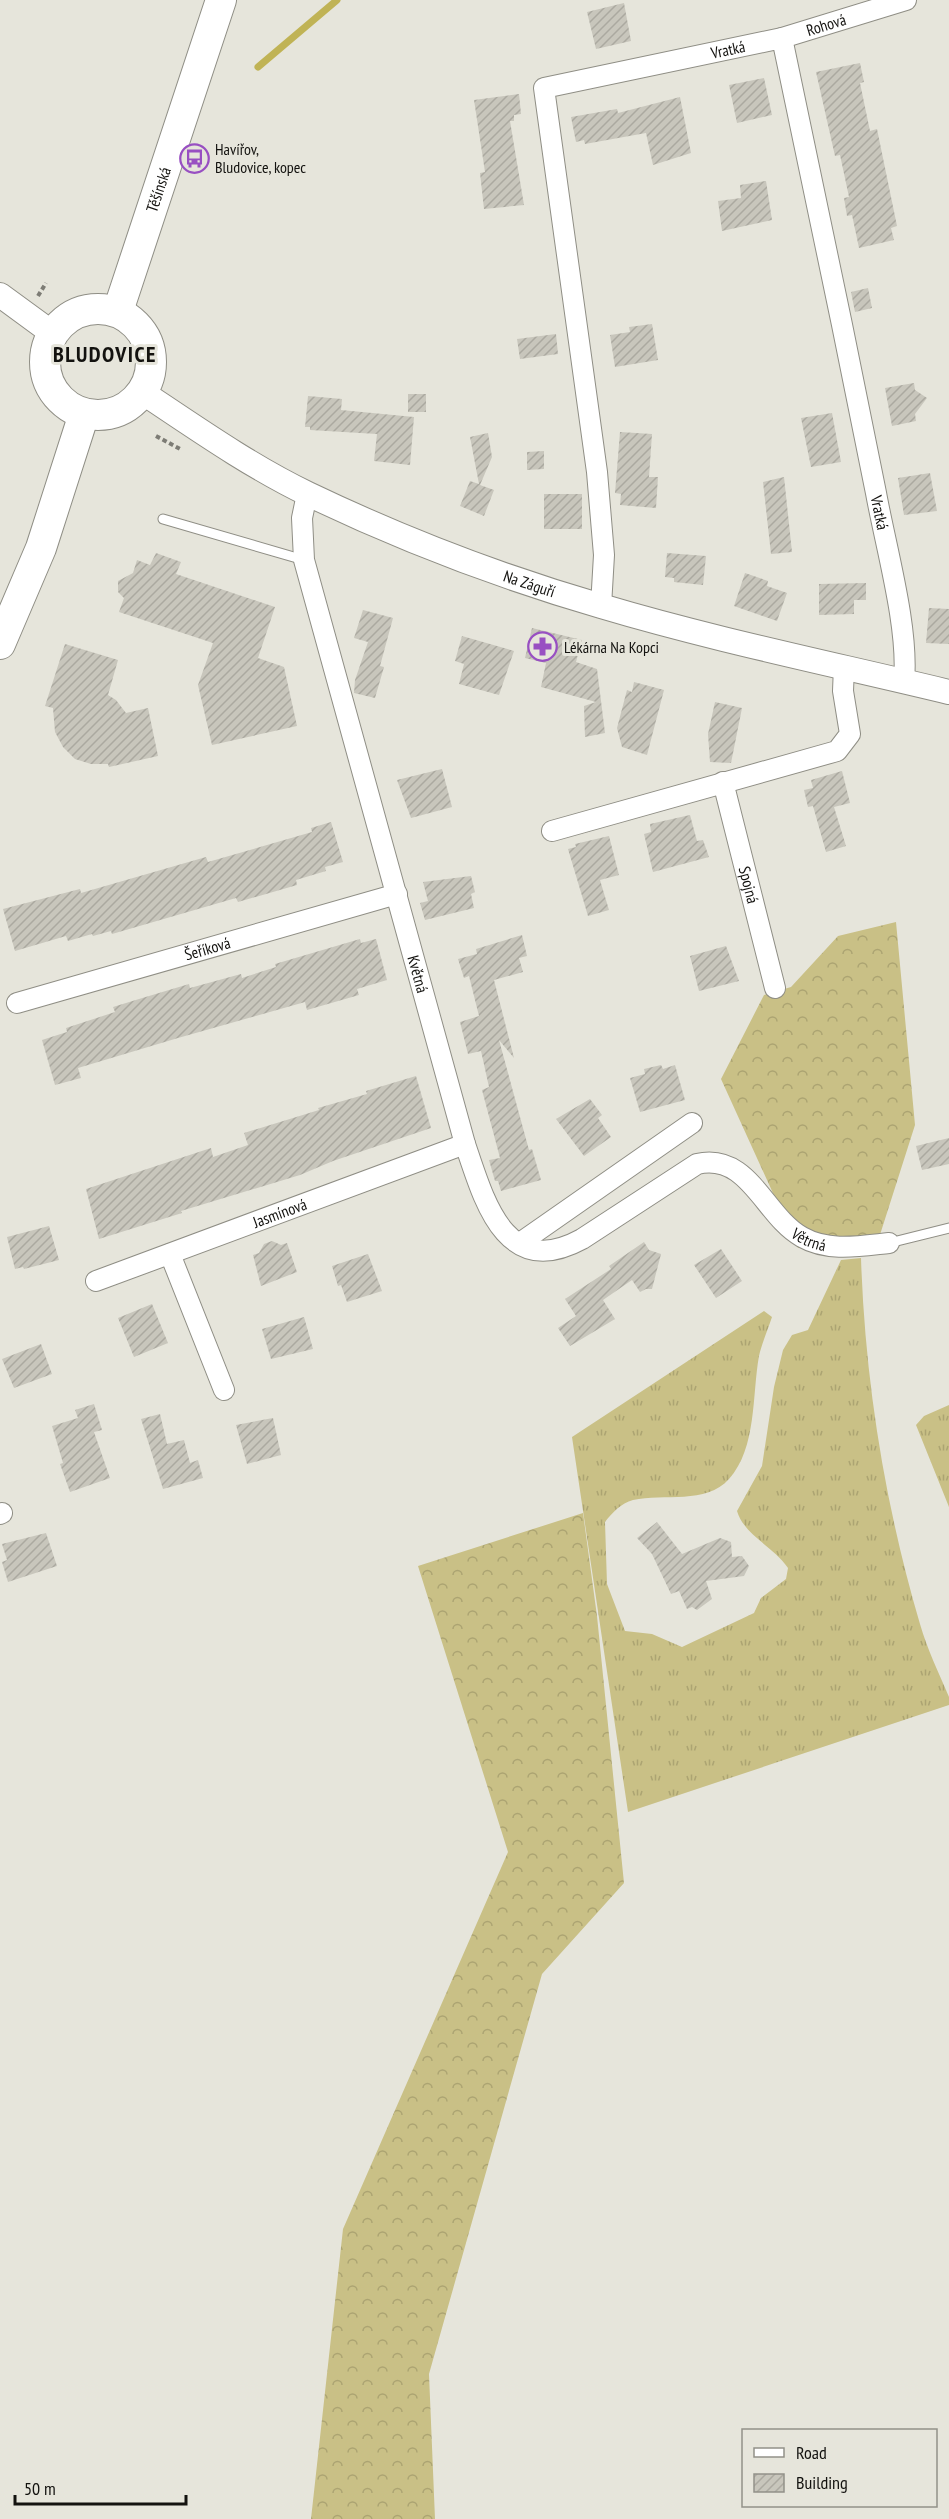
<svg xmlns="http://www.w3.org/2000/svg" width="949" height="2519" viewBox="0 0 949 2519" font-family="'PT Sans Narrow',sans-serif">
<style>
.grass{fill:url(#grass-tufts)}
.forest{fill:url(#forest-crowns)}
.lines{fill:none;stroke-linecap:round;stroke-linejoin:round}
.stream{stroke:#c0b355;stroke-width:7}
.building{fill:url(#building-hatch)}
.service-casing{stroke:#8f8e85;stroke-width:11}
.minor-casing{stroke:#8f8e85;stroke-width:22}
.tertiary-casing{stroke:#8f8e85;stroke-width:26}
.primary-casing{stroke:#8f8e85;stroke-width:32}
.path{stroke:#7d7c75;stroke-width:4;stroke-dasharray:4.5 3;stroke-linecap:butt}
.service{stroke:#fff;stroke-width:9}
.minor{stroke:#fff;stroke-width:20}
.tertiary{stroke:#fff;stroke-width:24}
.primary{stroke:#fff;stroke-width:30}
.labels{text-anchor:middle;stroke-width:6;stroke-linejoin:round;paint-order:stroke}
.street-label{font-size:16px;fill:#13120f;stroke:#e6e5db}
.poi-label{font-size:16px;fill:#13120f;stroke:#e6e5db;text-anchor:start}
.district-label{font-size:22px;font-weight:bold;letter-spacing:1.5px;fill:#13120f;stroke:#e6e5db}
</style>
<defs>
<pattern id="grass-tufts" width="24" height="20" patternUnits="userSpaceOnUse" patternTransform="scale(1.5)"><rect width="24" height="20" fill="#c9c086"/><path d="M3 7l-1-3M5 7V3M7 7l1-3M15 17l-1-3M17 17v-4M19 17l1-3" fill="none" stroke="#aca472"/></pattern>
<pattern id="forest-crowns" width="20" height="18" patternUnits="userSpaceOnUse" patternTransform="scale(1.5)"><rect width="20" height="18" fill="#c9c086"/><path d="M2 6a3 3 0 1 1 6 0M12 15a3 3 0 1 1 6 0" fill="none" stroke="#aca472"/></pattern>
<pattern id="building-hatch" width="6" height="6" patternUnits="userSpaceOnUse" patternTransform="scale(1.5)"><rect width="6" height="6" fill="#c8c6bc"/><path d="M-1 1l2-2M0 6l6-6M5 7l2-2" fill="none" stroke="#aba9a0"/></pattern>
</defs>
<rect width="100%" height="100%" fill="#e6e5db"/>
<path class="grass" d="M861 1258C865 1382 885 1505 920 1624 927 1649 939 1673 949 1697V1705L628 1812 572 1437 764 1311 772 1317C768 1329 762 1343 759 1356 752 1394 757 1448 729 1479 706 1505 664 1493 633 1500 621 1503 612 1513 605 1522L607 1584 625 1631 652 1634 682 1647 754 1613 761 1598 786 1579 788 1568C774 1547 744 1535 737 1511L762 1466 774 1387 783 1350 792 1335 808 1330 841 1260Z
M949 1405V1507L916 1425 924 1416Z"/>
<path class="forest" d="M896 922 915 1125 878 1241 798 1248 721 1079 764 995 791 987 838 936Z
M583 1513 597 1616 624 1883 542 1974 429 2374 435 2519H311L343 2229 508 1852 418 1566Z"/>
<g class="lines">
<path class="stream" d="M258 67 337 0"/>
</g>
<path class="building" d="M624 3 631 41 596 49 587 12Z
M860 63 864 82 860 83 870 131 877 129 897 226 891 228 894 240 859 248 852 215 847 216 844 198 849 197 840 155 835 156 816 72Z
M764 78 772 115 737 123 729 85Z
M519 94 521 114 514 115V121H510L524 205 484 209 480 173 485 172 474 100Z
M680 97 691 153 653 165 646 133 585 144 584 140 576 142 571 117 617 109 618 113Z
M766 181 772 220 722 231 718 201 741 198 740 185Z
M868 288 872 308 855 312 851 292Z
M652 324 658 360 615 367 610 335 630 332 629 327Z
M556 334 558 354 520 359 517 339Z
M914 383 915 390 927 398 915 414 916 421 892 426 885 388Z
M408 394H426V412H408Z
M308 396 342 399 341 410 414 417 410 465 374 461 377 434 310 430V427H305Z
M832 413 841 462 811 467 801 418Z
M620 432 652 434 649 477H658L656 508 620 505 621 494 615 493Z
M488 433 492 457 480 485 494 490 484 516 460 506 470 481 479 484 470 437Z
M544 451V469L527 470V452Z
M930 473 937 511 904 515 898 478Z
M784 477 792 552 771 554 763 482Z
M544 494H582V529H544Z
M156 553 181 562 176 574 275 607 258 658 284 667 297 726 212 745 198 685 213 643 119 612 124 598 118 592V581L133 573 137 560 150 565Z
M667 553 706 556 703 585 674 582V578L665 577Z
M745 573 768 581 767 586 787 593 777 621 734 606Z
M866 583V600H854V614L819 615V584Z
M929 608 949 609V644L926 643Z
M363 610 393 618 380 666 384 667 375 698 354 693 355 680 368 642 354 638Z
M532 628 582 640 576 662 597 669 605 733 585 737 584 706 596 702 541 687 546 663 525 658Z
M462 636 514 651 499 695 459 684 464 664 455 661Z
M65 644 118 660 108 695 116 700 126 713 148 708 158 756 109 767 108 764H91L75 759 63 747 55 732 53 708 45 706Z
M634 682 664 690 647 755 622 747 617 728 627 690 632 692Z
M715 702 742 708 731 763 710 762 708 734Z
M442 769 452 807 411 818 397 780Z
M842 771 850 803 834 807 846 846 826 852 813 806 808 807 804 790 813 788 811 780Z
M690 815 697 841 703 840 709 857 653 872 644 834 651 832 650 824Z
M331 822 343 862 325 867 326 871 296 880 297 885 238 902 236 898 112 934 111 931 93 936 92 934 68 941 66 936 15 951 3 909 80 889 81 893 206 857 208 862 312 832 311 828Z
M609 836 619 875 600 880 609 910 588 916 568 849 576 847 575 844Z
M471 876 475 892 471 894 474 908 425 920 420 903 428 901 423 882Z
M522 935 527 956 519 958 523 972 494 980 514 1058 499 1040 529 1150 532 1149 541 1180 501 1191 498 1181H495L489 1160 500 1158 482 1090 489 1087 481 1051 468 1054 460 1022 479 1016 469 976 464 978 458 959 477 954 476 949Z
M360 939 361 943 376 939 387 980 357 989 359 995 307 1010 305 1002 178 1038 78 1068 81 1078 55 1085 42 1040 67 1032 66 1028 115 1012 113 1007 139 999 189 984 190 988 241 974 242 978 276 967 275 964Z
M726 946 739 981 699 991 690 956Z
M661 1065 663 1069 675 1065 685 1100 640 1112 630 1078 645 1074 644 1069Z
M416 1076 431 1128 333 1161 300 1175 181 1211 182 1213 99 1239 86 1189 211 1148 213 1157 248 1145 244 1133 319 1110 318 1108 367 1094 366 1091Z
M590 1099 602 1115 598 1118 611 1137 584 1156 556 1119Z
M949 1138V1164L922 1170 916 1146Z
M49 1226 59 1260 24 1269 23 1267 15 1269 7 1237Z
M272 1241 281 1245 287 1243 297 1272 261 1286 253 1255 259 1253 264 1244Z
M644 1242 649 1250 661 1254 652 1289H646L640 1292 632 1280 603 1300 615 1319 570 1346 558 1328 576 1316 565 1299 611 1269 609 1266Z
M721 1249 742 1281 716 1298 694 1265Z
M368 1254 382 1291 347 1302 341 1285 338 1286 332 1266Z
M152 1304 168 1343 134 1357 118 1318Z
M304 1317 313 1349 271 1359 262 1329Z
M41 1344 52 1374 14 1388 2 1359Z
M94 1404 102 1430 94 1432 110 1478 70 1492 60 1464 63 1463 52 1426 78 1418 75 1410Z
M160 1414 167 1444 184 1440 190 1463 198 1460 203 1478 163 1489 141 1419Z
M273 1418 281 1455 247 1464 236 1425Z
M657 1522 682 1554 720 1538 731 1542 732 1557 742 1556 749 1566 744 1576 706 1581 712 1599 697 1610 692 1607 687 1609 679 1591 671 1594 652 1554 637 1538Z
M46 1533 57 1566 8 1582 2 1562 7 1560 2 1544Z"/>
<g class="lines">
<defs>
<path id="service" d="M163 519 304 560
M889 1243 949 1228"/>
<g id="minor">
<path id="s1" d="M782 38 906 0"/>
<path id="s2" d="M307 494 302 518 304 560 465 1144C484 1200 505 1281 582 1239L697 1164C749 1152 764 1216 802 1237 828 1252 860 1246 889 1243"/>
<path id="s3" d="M601 606 604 555 597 472 544 88 782 38C814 190 846 341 876 493 886 548 909 628 904 681"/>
<path id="s4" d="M723 782 775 988"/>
<path d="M552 831 837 751 850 734 843 691 844 667"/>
<path id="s5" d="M17 1003 397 894"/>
<path d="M520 1243 692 1123"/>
<path d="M170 1254 224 1390"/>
<path id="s6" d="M96 1281 465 1144"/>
<path d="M0 1514 2 1513"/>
</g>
<g id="tertiary">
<path d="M0 295 52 333"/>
<path id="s7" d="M142 392C196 428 250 466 308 494 402 539 501 577 601 606 715 640 833 664 949 692"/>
</g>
<g id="primary">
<circle cx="98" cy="362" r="53"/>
<path id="s8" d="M118 311 221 0"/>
<path d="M0 644 41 548 84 414"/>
</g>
</defs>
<use href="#service" class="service-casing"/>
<use href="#minor" class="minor-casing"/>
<use href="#tertiary" class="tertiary-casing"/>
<use href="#primary" class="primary-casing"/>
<path class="path" d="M38 296 46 283
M156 436 182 450"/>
<use href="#service" class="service"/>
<use href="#minor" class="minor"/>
<use href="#tertiary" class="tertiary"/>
<use href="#primary" class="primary"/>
</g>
<defs>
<symbol id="bus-ring" viewBox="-11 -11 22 22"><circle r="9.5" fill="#e6e5db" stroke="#984fc2" stroke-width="1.5"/><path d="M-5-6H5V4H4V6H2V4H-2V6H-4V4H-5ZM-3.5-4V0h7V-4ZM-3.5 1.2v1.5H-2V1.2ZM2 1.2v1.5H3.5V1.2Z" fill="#984fc2"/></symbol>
<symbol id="pharmacy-ring" viewBox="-11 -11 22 22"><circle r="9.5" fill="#e6e5db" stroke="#984fc2" stroke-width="1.5"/><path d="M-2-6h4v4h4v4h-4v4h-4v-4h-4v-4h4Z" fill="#984fc2"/></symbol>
</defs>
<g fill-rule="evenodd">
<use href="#bus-ring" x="178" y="142" width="33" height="33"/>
<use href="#pharmacy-ring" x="526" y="630" width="33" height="33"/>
</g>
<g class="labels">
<g class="street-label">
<text dy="6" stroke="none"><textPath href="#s1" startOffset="46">Rohová</textPath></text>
<text dy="6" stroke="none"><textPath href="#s3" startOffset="710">Vratká</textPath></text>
<text dy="6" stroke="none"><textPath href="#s8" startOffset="128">Těšínská</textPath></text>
<text dy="6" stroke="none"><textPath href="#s3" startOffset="1250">Vratká</textPath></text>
<text dy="6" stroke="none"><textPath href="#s7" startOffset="434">Na Záguří</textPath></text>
<text dy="6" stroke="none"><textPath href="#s4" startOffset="106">Spojná</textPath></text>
<text dy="6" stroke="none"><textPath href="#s5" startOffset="198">Šeříková</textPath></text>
<text dy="6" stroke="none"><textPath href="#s2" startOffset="496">Květná</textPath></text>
<text dy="6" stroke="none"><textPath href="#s6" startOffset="196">Jasmínová</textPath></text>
<text dy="6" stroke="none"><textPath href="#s2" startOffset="1134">Větrná</textPath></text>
</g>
<g class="poi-label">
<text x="215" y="155">Havířov,<tspan x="215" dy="18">Bludovice, kopec</tspan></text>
<text x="564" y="653">Lékárna Na Kopci</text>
</g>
<g class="district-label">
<text x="105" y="362">BLUDOVICE</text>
</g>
</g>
<rect x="742" y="2429" width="195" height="78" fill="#e6e5db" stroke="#929189" stroke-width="1.5"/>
<rect x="754" y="2448" width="30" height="9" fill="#ffffff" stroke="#929189" stroke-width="1.5"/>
<text x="796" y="2459" font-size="18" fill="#13120f">Road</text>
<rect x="754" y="2474" width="30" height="18" fill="url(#building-hatch)" stroke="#929189" stroke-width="1.5"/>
<text x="796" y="2489" font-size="18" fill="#13120f">Building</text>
<path d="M15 2495v9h171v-9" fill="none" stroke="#13120f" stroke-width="3"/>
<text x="24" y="2495" font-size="18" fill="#13120f" stroke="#e6e5db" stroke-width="4.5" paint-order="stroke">50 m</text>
</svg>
